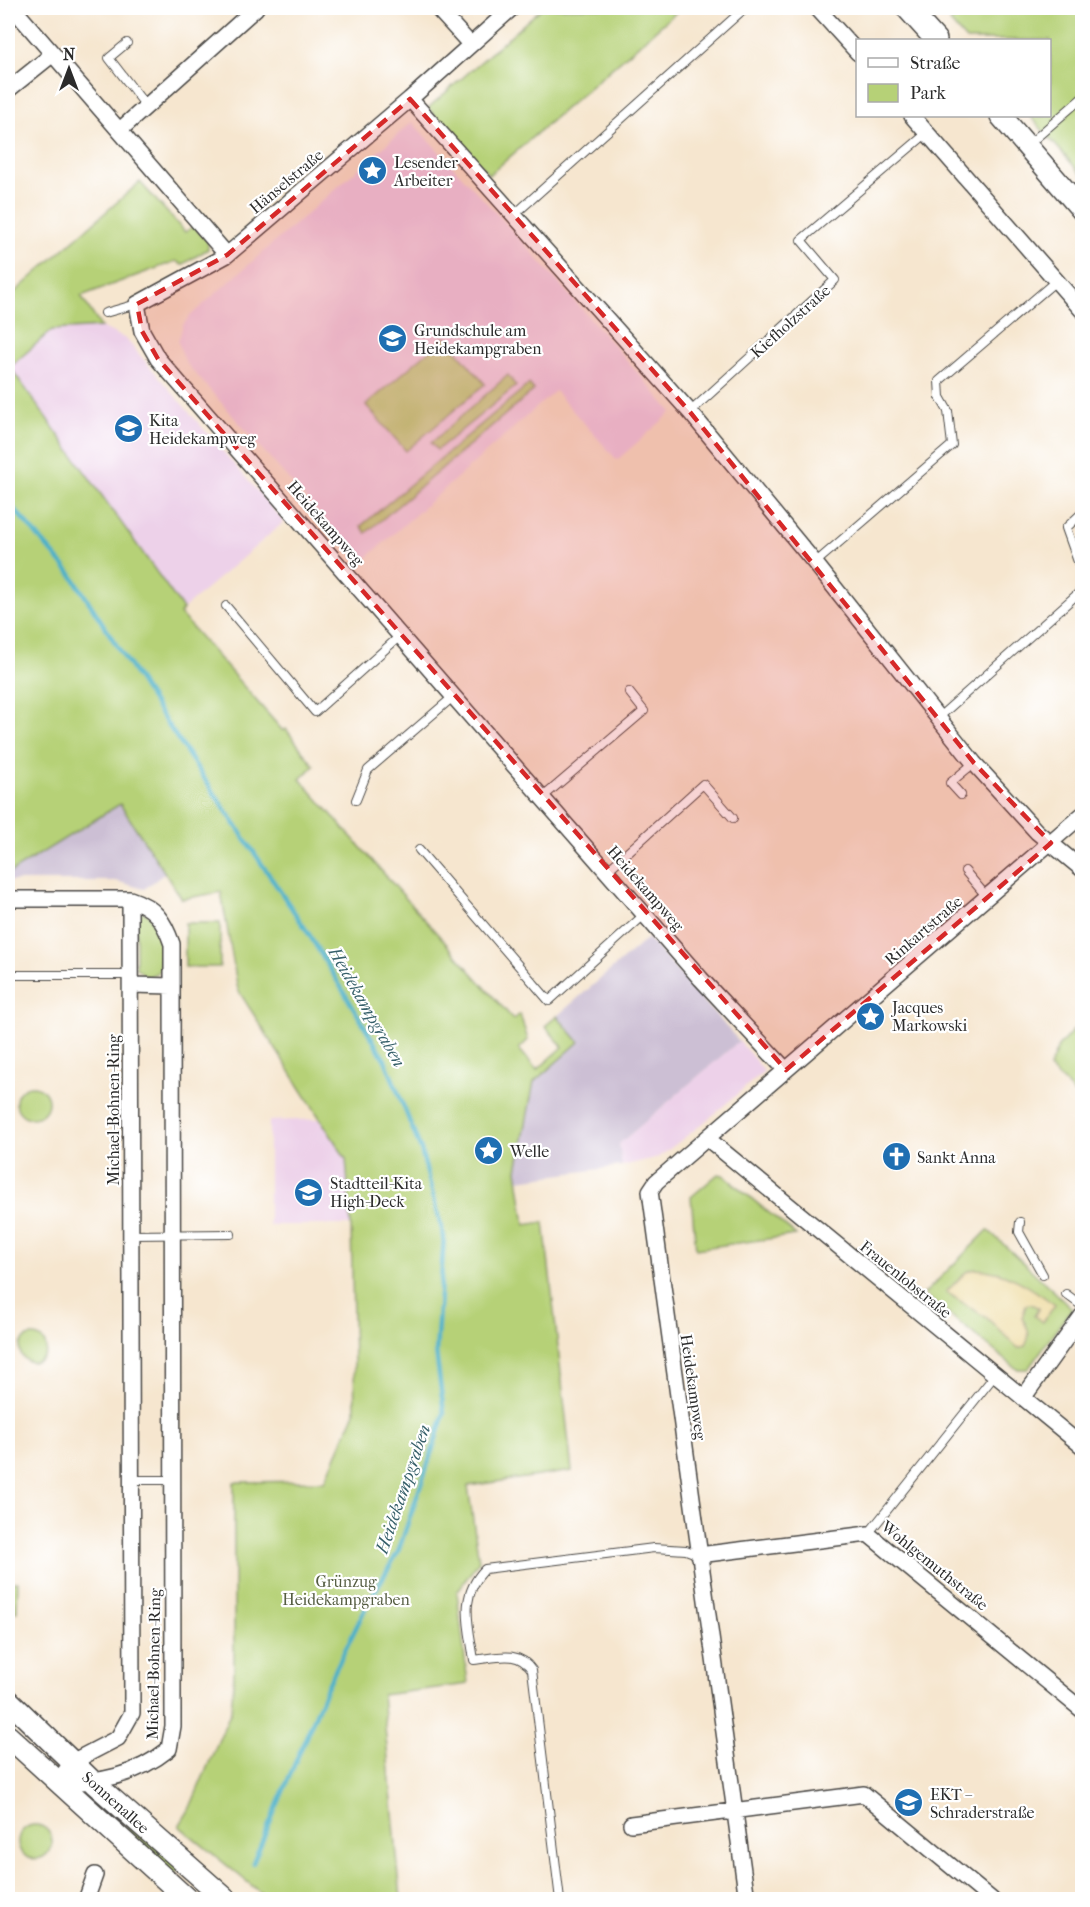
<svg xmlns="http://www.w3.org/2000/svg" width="1090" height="1907" viewBox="0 0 1090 1907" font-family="'IM FELL French Canon',serif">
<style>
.built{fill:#edd1e9}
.industrial{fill:#ccbfd4}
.green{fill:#b6d177;stroke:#707e51;stroke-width:1.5}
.sand{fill:#eeda9e;stroke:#8c8264;stroke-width:1.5}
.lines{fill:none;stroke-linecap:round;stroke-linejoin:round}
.stream{stroke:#4ab0c9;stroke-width:4.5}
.lane-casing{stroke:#494744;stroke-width:10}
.street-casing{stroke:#494744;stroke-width:18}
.secondary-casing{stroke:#494744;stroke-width:24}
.lane{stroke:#fff;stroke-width:8}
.street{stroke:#fff;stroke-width:15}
.secondary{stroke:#fff;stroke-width:21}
.marked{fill:#d62828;fill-opacity:0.2;stroke:#d62828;stroke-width:4.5;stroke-dasharray:12 8;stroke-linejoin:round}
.labels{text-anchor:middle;stroke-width:4.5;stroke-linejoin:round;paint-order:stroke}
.poi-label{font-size:16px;fill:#2b2b2b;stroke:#fff;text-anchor:start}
.street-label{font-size:16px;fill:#2b2b2b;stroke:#fff}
.park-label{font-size:16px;fill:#555d42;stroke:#fff}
.water-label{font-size:18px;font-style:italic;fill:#37606a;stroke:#fff}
</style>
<rect width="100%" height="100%" fill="#fff"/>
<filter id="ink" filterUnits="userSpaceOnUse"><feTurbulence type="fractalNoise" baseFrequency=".0167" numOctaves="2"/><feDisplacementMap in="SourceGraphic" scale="12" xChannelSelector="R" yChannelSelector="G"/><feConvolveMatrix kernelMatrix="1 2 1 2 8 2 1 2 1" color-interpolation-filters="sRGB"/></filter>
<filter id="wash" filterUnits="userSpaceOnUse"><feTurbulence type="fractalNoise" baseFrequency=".008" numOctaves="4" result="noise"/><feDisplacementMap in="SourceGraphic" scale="24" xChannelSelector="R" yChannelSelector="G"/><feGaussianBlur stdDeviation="1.35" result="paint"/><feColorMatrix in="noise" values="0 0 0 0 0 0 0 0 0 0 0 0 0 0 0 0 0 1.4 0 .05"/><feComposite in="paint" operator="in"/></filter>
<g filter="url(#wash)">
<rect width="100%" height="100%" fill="#f6e6cf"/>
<path class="built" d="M412 122 529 249 672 412 617 460 555 391 362 562 186 363 178 342 183 325 190 316Z
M101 327 126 339 284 522 183 609 10 367 52 330Z
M739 1041 764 1071 706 1121 659 1157 622 1166 619 1144Z
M321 1119 346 1159 351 1225H269V1121Z"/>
<path class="industrial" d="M120 804 165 873 144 889 116 881H8V874Z
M648 938 739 1041 619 1144 622 1166 519 1180 517 1170 534 1082 579 1042 557 1016Z"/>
<path class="green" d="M542 8H681L489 175 428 108Z
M967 8H1082V175L1030 116H1050V40H966L950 22Z
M140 182 185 232 194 226 208 242V249L182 265 176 261 81 296 101 327 52 330 10 367 183 609 180 614 283 731 286 729 314 766 300 779 513 1019 520 1014 528 1040 519 1049 537 1070 563 1047 545 1026 557 1016 579 1042 534 1082 517 1170 525 1225 544 1222 572 1471 468 1486 479 1561 457 1592 468 1684 382 1695 401 1899H268L179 1826 189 1810 231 1711 234 1674V1482L325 1481 355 1412 351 1225 346 1159 238 990 221 892 182 899 120 804 8 874V298Z
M445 337 485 384 406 451 366 405Z
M508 375 516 386 437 450 431 443Z
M529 384 534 390 366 533 361 526Z
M136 909 149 915 161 939 160 969 157 973 147 977 136 968Z
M185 923H220V967H185Z
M1075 1028 1080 1032 1082 1031V1105L1070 1088 1049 1068 1058 1047Z
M16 1102a16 16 0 1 1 32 0a16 16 0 1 1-32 0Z
M718 1174 723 1175 796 1235 696 1249 691 1197Z
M988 1230 1072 1308 1028 1369H1017L924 1294Z
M20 1349a13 13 0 1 1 26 0a13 13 0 1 1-26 0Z
M8 1582H18L17 1612 8 1611Z
M131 1824 179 1868 172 1877 123 1833Z
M18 1842a17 17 0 1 1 34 0a17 17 0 1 1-34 0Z"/>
<path class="sand" d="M975 1269C1006 1270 1031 1287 1055 1305L1043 1322 1034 1316 1039 1308 1031 1304 1026 1305 1022 1318C1029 1329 1031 1335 1025 1346L1018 1348 987 1318 946 1292 966 1272Z"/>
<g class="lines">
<path class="stream" d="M8 502 71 574 158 710 307 931 385 1060 421 1150 444 1237 436 1352 444 1413 427 1467 398 1552 368 1603 327 1687 253 1863"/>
</g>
</g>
<g filter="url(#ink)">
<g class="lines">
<defs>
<path id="lane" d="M127 43 109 58 146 106
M1029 144 1082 98
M514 215 745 8
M105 313 137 304
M690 412 835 280 801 240 927 133
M1082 513 1066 528 1082 573
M815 563 952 445 948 411 940 397 939 381 1057 280
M226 606 315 712 401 635
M938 718 1082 590V583
M961 795 950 783 974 763
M543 797 644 711 629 692
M356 800 368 770 454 696
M419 850 549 1001 645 914
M607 871 703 784 733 818
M965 871 987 897
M8 975H131
M1020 1222 1019 1232 1043 1275
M131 1235 231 1234
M1066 1294 1082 1306
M131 1480H172
M868 1534 995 1375
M560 1900 532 1670C518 1649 496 1658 474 1660 469 1625 458 1597 485 1569L654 1548 686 1550 699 1555"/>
<path id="street" d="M13 8 227 255
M437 8 470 44
M512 8 410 99 227 255 137 304 142 331 158 359 701 979 786 1070
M817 8 858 53
M8 90 53 54
M410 99 690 412 815 563 974 763 1037 832 1082 869
M912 116 1082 310
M120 130 256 8
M8 899H130C155 907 164 921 172 944L173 1726 169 1749C135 1776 100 1783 57 1783
M131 985 172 986
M708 1139 1082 1446
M1023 1398 1082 1316
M699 1555 868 1534 1082 1710
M57 1783 72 1762 118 1738 132 1713 130 899
M631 1824 864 1794 992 1900
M86 1900 95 1875
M747 1900 650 1191 656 1182 1082 815"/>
<path id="secondary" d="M907 8 936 40
M1001 116 1082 210
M8 1700 94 1783 227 1900
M8 1736 188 1900"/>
</defs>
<use href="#lane" class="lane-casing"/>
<use href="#street" class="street-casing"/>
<use href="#secondary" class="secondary-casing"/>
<use href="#lane" class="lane"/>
<use href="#street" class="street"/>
<use href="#secondary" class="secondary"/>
</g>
</g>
<path class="marked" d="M410 99 690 412 974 763 1051 843 786 1070 158 359 142 331 137 304 227 255Z"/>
<defs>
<symbol id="sight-disc" viewBox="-11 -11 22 22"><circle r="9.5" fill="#1f6fb2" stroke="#fff"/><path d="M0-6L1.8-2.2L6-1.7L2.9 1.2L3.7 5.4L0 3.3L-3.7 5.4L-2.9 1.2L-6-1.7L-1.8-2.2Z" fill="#fff"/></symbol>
<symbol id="school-disc" viewBox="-11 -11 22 22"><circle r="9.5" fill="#1f6fb2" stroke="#fff"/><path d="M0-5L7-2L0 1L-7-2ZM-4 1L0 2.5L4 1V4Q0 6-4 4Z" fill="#fff"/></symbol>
<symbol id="church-disc" viewBox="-11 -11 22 22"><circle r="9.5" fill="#1f6fb2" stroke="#fff"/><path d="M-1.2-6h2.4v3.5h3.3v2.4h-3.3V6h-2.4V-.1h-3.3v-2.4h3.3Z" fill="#fff"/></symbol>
</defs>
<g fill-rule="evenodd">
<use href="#sight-disc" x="356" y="154" width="33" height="33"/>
<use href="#school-disc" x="376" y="322" width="33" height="33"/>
<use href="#school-disc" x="112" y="412" width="33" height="33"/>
<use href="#sight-disc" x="854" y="1000" width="33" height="33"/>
<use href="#sight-disc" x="472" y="1134" width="33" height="33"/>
<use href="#church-disc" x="880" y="1140" width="33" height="33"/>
<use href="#school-disc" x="292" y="1176" width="33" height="33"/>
<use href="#school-disc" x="892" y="1786" width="33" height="33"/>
</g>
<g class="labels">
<g class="poi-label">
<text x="394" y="168">Lesender<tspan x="394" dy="18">Arbeiter</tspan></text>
<text x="414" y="336">Grundschule am<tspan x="414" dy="18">Heidekampgraben</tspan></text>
<text x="149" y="426">Kita<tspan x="149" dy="18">Heidekampweg</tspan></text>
<text x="892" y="1013">Jacques<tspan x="892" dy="18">Markowski</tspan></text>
<text x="510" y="1157">Welle</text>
<text x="917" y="1163">Sankt Anna</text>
<text x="330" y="1189">Stadtteil-Kita<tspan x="330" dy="18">High-Deck</tspan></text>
<text x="930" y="1800">EKT –<tspan x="930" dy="18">Schraderstraße</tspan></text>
</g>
<g class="street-label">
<text transform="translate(286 181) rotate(-40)" y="6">Hänselstraße</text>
<text transform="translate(790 321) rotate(-42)" y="6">Kiefholzstraße</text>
<text transform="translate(326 523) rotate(49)" y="6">Heidekampweg</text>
<text transform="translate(646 888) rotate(49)" y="6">Heidekampweg</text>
<text transform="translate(923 930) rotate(-41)" y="6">Rinkartstraße</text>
<text transform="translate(113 1110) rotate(-90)" y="6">Michael-Bohnen-Ring</text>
<text transform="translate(906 1279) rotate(39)" y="6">Frauenlobstraße</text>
<text transform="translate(694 1387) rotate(82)" y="6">Heidekampweg</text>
<text transform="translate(935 1565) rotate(39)" y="6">Wohlgemuthstraße</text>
<text transform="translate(153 1664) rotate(-89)" y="6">Michael-Bohnen-Ring</text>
<text transform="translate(116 1802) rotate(42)" y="6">Sonnenallee</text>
</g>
<g class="park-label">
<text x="346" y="1587">Grünzug<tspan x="346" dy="18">Heidekampgraben</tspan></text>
</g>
<g class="water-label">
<text transform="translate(367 1007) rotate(60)" y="6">Heidekampgraben</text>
<text transform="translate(403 1489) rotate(-71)" y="6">Heidekampgraben</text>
</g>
</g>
<rect width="1090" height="1907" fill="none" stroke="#fff" stroke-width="30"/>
<rect x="856" y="39" width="195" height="78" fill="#ffffff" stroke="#aaaaaa" stroke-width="1.5"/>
<rect x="868" y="58" width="30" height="9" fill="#ffffff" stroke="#aaaaaa" stroke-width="1.5"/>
<text x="910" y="69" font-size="18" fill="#2b2b2b">Straße</text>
<rect x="868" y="84" width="30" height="18" fill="#b6d177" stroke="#aaaaaa" stroke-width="1.5"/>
<text x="910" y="99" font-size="18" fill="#2b2b2b">Park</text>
<g transform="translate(69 69)" stroke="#ffffff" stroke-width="4.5" paint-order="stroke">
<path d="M0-4.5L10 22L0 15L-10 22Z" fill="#2b2b2b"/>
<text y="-9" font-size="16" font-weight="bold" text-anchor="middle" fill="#2b2b2b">N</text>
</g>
</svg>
